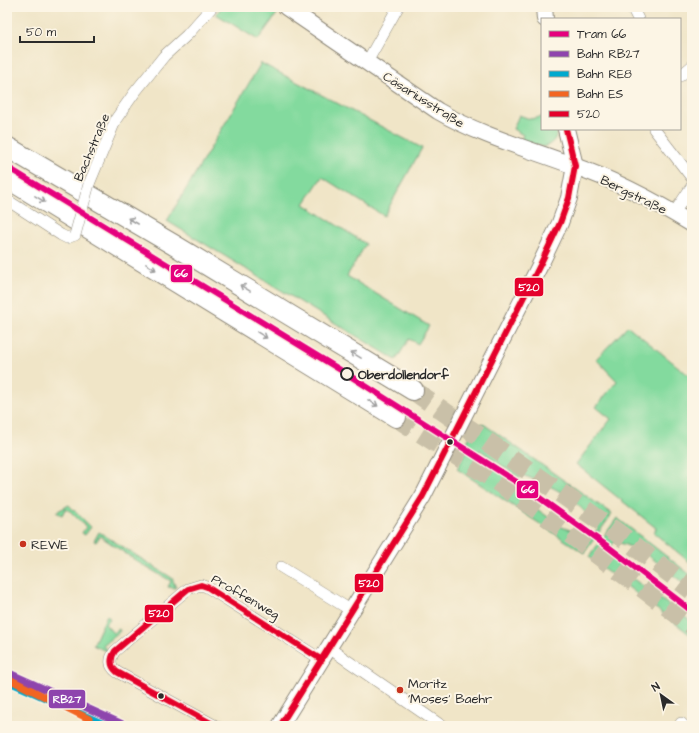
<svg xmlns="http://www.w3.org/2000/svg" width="699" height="733" viewBox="0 0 699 733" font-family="'Architects Daughter',sans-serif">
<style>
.green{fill:#83da9e;stroke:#578264;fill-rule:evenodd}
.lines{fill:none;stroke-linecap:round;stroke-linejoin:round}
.highway-tunnel{stroke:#c9c0a8;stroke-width:20;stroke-dasharray:20 10;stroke-linecap:butt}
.street-casing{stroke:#8e8879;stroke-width:12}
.secondary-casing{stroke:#8e8879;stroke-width:18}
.highway-casing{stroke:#8e8879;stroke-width:22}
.street{stroke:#fff;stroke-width:11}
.secondary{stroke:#fff;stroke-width:16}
.highway{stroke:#fff;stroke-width:20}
.street-bridge-casing{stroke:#8e8879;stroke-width:12;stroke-linecap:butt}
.street-bridge{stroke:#fff;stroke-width:11}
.bus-1-casing{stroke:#fcf5e5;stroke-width:9}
.bus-1{stroke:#e4002b;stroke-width:6}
.rail-1-casing{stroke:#fcf5e5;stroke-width:10}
.rail-2-casing{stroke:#fcf5e5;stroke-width:10}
.rail-3-casing{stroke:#fcf5e5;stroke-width:10}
.rail-1{stroke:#8e44ad;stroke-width:7}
.rail-2{stroke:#00a9ce;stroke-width:7}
.rail-3{stroke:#f26522;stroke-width:7}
.tram-1-casing{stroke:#fcf5e5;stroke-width:9}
.tram-1{stroke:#e5007d;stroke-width:6}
.oneway{stroke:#a0a0a0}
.stop-dot{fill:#fcf5e5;stroke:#2b2b2b;stroke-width:2}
.bus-dot{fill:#2b2b2b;stroke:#fcf5e5;stroke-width:1.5}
.poi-dot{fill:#c8321e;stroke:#fcf5e5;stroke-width:1.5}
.labels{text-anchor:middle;stroke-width:4;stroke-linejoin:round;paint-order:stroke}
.street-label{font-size:13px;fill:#2b2b2b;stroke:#fcf5e5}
.stop-label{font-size:13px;font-weight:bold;fill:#2b2b2b;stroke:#fcf5e5;text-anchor:start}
.poi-label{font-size:13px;fill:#2b2b2b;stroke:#fcf5e5;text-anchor:start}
.line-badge{stroke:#fcf5e5;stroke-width:1.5}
.badge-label{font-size:11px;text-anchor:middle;font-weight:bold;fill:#fff}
</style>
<rect width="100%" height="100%" fill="#fcf5e5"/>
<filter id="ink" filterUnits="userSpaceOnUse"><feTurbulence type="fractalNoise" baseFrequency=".025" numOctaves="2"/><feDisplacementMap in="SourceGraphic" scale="8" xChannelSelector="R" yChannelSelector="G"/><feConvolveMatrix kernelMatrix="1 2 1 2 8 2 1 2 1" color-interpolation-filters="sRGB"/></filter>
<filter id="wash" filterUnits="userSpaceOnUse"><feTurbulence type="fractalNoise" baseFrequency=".012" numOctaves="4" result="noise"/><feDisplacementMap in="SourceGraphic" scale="16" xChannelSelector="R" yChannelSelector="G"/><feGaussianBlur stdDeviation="0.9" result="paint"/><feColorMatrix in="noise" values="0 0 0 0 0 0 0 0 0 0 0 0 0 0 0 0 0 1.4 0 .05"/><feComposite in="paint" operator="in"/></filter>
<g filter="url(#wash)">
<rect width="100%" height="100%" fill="#f0e5c7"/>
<path class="green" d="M222 7H273L279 11 258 40 216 14Z
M261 63 422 148 384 216 322 177 304 204 366 244 347 276 429 326 418 344 409 339 396 360 167 221Z
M519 115 530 119 542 117V129H558C557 138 552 145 543 147L521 140 523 135 513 129Z
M628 326 692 378V564L654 533 656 528 576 464 611 419 596 407 617 381 596 359Z
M482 423 612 514 584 553 457 469 470 444 467 442 475 427 478 428ZM480 450 520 478 522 475C558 488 575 497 598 528L591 538 562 527 537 509 516 484 518 482 477 455Z
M69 505 91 527 85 535 82 533 86 527 70 511 65 509 62 515 56 512Z
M617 518 692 576V590L644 552 615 541 608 550 628 575 692 622V636L589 557Z
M99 532 172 578 176 588 168 587 171 581 141 564 100 536 96 542 94 541Z
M107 615 110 619 105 624 113 633 119 629 120 631 103 645 108 652 93 645Z
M7 676 116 726H102L7 681Z"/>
</g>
<g filter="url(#ink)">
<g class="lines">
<path class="highway-tunnel" d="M413 390 615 531 692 590
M396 417 497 481 549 518 692 625"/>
<defs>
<path id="street" d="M632 7 638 19
M367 62 398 7
M680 76 692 66
M654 129 692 178
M89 184 116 119 135 92 164 56 187 35 212 7
M7 200 61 235 67 238 75 235
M674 213 692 186
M281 567 352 611
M329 648 442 726
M681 723 684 726
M216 726 117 672C109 666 109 659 115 651L188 589 201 585 207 587 322 660"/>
<path id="secondary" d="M286 7 438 111C481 136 529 149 574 166 615 180 656 202 692 224
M544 7 545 19
M280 726 423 496 540 265 560 223 569 198 575 166 566 129"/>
<path id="highway" d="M7 147 174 245 413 390
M7 178 396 417"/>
</defs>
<use href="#street" class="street-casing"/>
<use href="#secondary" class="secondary-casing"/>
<use href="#highway" class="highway-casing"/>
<use href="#street" class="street"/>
<use href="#secondary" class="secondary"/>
<use href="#highway" class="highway"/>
<defs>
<path id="street-bridge" d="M75 235 89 184"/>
</defs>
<use href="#street-bridge" class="street-bridge-casing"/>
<use href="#street-bridge" class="street-bridge"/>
<defs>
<path id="bus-1" d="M216 726 117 672C110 666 110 659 115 651L188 589 201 585 207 587 322 660
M280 726 423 496 540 265 560 223 569 198 575 166 566 129"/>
</defs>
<use href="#bus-1" class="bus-1-casing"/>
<use href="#bus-1" class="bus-1"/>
<defs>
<path id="rail-1" d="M7 672 127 726"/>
<path id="rail-2" d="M7 681 108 726"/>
<path id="rail-3" d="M11 680 89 719"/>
</defs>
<use href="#rail-1" class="rail-1-casing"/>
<use href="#rail-2" class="rail-2-casing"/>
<use href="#rail-3" class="rail-3-casing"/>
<use href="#rail-1" class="rail-1"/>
<use href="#rail-2" class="rail-2"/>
<use href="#rail-3" class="rail-3"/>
<defs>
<path id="tram-1" d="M7 167 347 374 523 486 607 546 692 611"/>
</defs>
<use href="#tram-1" class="tram-1-casing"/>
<use href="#tram-1" class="tram-1"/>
</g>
<defs><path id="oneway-shaft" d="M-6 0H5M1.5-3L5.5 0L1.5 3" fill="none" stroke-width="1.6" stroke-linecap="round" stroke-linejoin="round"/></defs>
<g class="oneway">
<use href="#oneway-shaft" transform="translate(40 199) rotate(31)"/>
<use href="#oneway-shaft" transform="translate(133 221) rotate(-150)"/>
<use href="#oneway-shaft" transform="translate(151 267) rotate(31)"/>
<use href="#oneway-shaft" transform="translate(245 288) rotate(-149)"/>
<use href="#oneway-shaft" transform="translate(262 335) rotate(32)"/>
<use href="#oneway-shaft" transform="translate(356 355) rotate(-149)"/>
<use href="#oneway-shaft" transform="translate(373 403) rotate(32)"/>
</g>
</g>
<circle class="stop-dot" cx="347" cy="374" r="6"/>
<g class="bus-dot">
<circle cx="450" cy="442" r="3.5"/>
<circle cx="161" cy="696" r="3.5"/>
</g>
<g class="poi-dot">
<circle cx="23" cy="544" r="4"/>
<circle cx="400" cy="690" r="4"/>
</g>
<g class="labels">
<g class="street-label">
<text transform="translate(424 99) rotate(32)" y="5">Cäsariusstraße</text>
<text transform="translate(91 147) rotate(-67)" y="5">Bachstraße</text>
<text transform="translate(634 194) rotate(26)" y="5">Bergstraße</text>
<text transform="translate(246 596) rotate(30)" y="5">Proffenweg</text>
</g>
<g class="stop-label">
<text x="358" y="379">Oberdollendorf</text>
</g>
<g class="poi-label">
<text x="31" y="549">REWE</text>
<text x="408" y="688">Moritz<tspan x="408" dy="15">'Moses' Baehr</tspan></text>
</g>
</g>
<g class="line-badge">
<rect x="170" y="264" width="23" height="19" rx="4" fill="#e5007d"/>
<rect x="514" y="277" width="30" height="20" rx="4" fill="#e4002b"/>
<rect x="516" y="480" width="23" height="19" rx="4" fill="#e5007d"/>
<rect x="354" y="573" width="30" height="20" rx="4" fill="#e4002b"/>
<rect x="144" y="604" width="30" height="19" rx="4" fill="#e4002b"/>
<rect x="48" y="689" width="38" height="20" rx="4" fill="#8e44ad"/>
</g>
<g class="badge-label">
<text x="181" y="277">66</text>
<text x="529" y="291">520</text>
<text x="528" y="493">66</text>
<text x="369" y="587">520</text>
<text x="159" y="617">520</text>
<text x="67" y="703">RB27</text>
</g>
<rect width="699" height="733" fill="none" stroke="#fcf5e5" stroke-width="24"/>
<rect x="541" y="18" width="140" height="112" fill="#fcf5e5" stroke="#a8a49b"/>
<rect x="549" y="31" width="20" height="6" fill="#e5007d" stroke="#a8a49b"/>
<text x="577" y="38" font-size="12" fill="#2b2b2b">Tram 66</text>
<rect x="549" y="51" width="20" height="6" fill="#8e44ad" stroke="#a8a49b"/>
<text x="577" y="58" font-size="12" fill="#2b2b2b">Bahn RB27</text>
<rect x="549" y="71" width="20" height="6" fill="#00a9ce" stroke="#a8a49b"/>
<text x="577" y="78" font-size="12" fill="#2b2b2b">Bahn RE8</text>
<rect x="549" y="91" width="20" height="6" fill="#f26522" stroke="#a8a49b"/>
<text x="577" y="98" font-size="12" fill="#2b2b2b">Bahn ES</text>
<rect x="549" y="111" width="20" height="6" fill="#e4002b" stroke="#a8a49b"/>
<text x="577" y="118" font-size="12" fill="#2b2b2b">520</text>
<g transform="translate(661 695) rotate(327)" stroke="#fcf5e5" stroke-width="3" paint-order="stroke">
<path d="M0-3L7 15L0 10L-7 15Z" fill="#2b2b2b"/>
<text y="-6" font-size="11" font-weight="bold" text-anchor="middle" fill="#2b2b2b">N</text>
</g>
<path d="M20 36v6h74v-6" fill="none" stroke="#2b2b2b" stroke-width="2"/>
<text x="26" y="36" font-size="12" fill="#2b2b2b" stroke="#fcf5e5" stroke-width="3" paint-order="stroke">50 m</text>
</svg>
